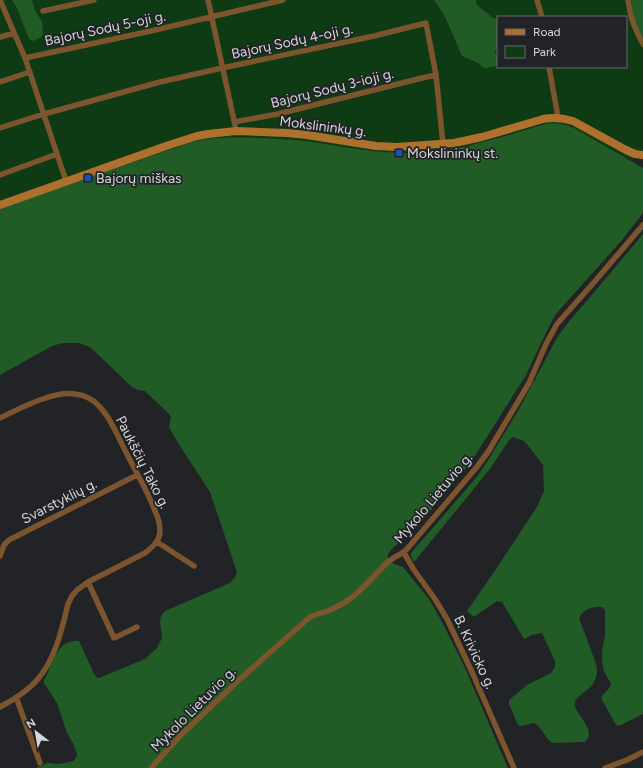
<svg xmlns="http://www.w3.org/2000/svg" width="643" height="768" viewBox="0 0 643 768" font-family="Figtree,sans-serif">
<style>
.green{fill:#0e3b13}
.forest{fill:#215c26}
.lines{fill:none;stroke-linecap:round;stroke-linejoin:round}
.street{stroke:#7c552e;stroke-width:5.5}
.secondary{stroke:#ae702d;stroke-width:8}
.transit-dot{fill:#1a4fb4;stroke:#212327;stroke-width:1.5}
.labels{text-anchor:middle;stroke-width:3.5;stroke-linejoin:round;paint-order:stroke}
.street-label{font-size:14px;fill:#d5d7d9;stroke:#212327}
.poi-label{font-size:14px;fill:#d5d7d9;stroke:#212327;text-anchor:start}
</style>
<rect width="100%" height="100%" fill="#212327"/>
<path class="green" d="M0 0H12L17 8 42 22 35 10 32 0H434C447 16 453 37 462 56L478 63 484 68 498 65V67H626V17H498V19L493 18 477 5 476 0H631L632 13 643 40V153H640L633 162 574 128 545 124 474 145 418 153 400 154 378 152 302 141 246 137H217L195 141 0 208Z"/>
<path class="forest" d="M12 0H32L35 10 42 22 43 34 40 38 33 41 29 39 17 8Z
M434 0H476L477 5 493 18 498 19V45L495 51 498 60V66L484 68 478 63 462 56C453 37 447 16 434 0Z
M631 0H643V40C636 28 633 14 631 0Z
M555 123 566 125 574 128 643 168V213L622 240 555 315 544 337 526 375 473 459 422 521 392 549 388 554V559L394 564 403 567 429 599 442 622 465 668 508 768H36L47 763 59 764 73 761 76 758 77 754 73 743 67 733 57 703 44 683V680L46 677C53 661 58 639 79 641L94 674 96 677 99 678 145 659 157 648 162 638 160 621 161 616 165 611 230 583 235 577 237 572 210 492 178 443 169 427 171 418 169 414 145 391 138 390 132 387 90 347 79 343H63L52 346 0 375V208L195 141C217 136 239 137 261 138 275 139 290 139 304 141 336 145 367 152 400 153 450 155 498 138 545 124Z
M643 234V714L619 726 616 725 601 698C604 692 609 691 611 684L604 671 602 661V652L605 634V610L602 607C592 607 584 608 579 618 583 629 588 641 592 653 594 658 597 665 597 671 597 675 595 682 592 685 588 692 573 696 575 706 578 717 597 731 585 742L552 743C545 738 542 727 534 723L520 726 518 725 509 704V700L527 685 551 673 555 667V661L542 633 532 635 524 639 502 602 497 601 474 617 467 611 494 572 537 507 544 491 543 465 530 448 524 441 513 437 509 440 490 469 414 562 411 556V553L475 479 487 462 519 409 558 336 571 319 591 296Z"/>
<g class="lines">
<path class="street" d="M0 0 25 58 66 181
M208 0 235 125
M537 0 542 17
M628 0C631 19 634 27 643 44
M43 11 94 0
M0 37 14 33
M25 58 151 31 283 0
M549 67 558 117
M0 82 30 72
M234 122 278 114 422 78 436 75
M0 128 44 114 160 82 222 68 374 36 426 23 436 75 443 144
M0 175 57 154
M0 418C19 409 54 390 75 394 84 395 93 399 99 406 112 419 119 440 128 456 137 474 148 492 155 511 158 517 160 525 160 532 159 542 152 547 145 553L88 582 77 590 72 596 68 604C62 629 55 660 37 680 27 692 13 700 0 707
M157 542 194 566
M404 553 414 570 435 599 447 619 472 672 514 768
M0 556 4 545 9 540 137 475
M88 582 114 638 137 627
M16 697 40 763
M151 768 180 736 240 679 310 617C315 615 319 613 325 612 332 610 340 605 347 601 362 591 374 575 387 563 393 557 401 555 407 549L476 468 488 452 529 383 546 344 557 324 596 280 643 225
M605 768 627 760 643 752"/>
<path class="secondary" d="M0 205 169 145 197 136 208 134 236 131 287 133 307 135 376 146 396 147 454 143 482 137 543 119C554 117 563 118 573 121L626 150 635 154 643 155"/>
</g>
<g class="transit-dot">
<rect x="395" y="149" width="8" height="8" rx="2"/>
<rect x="84" y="174" width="8" height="8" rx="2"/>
</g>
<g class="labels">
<g class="street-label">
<text transform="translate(105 28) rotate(-12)" y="5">Bajorų Sodų 5-oji g.</text>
<text transform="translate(292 41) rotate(-12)" y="5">Bajorų Sodų 4-oji g.</text>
<text transform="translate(332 88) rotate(-14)" y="5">Bajorų Sodų 3-ioji g.</text>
<text transform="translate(323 126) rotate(7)" y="5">Mokslininkų g.</text>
<text transform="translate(143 462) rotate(63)" y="5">Paukščių Tako g.</text>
<text transform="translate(433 498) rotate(-50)" y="5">Mykolo Lietuvio g.</text>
<text transform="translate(59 501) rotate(-27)" y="5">Svarstyklių g.</text>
<text transform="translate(475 652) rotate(65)" y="5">B. Krivicko g.</text>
<text transform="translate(193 709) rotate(-45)" y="5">Mykolo Lietuvio g.</text>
</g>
<g class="poi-label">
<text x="407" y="158">Mokslininkų st.</text>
<text x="96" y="183">Bajorų miškas</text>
</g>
</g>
<rect x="497" y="16" width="130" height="52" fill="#212327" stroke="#696b6e"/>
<rect x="505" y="29" width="20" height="6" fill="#ae702d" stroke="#696b6e"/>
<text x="533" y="36" font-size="12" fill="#d5d7d9">Road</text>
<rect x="505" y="46" width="20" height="12" fill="#0e3b13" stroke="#696b6e"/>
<text x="533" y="56" font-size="12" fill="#d5d7d9">Park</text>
<g transform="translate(36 732) rotate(329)" stroke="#212327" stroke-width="3" paint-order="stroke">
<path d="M0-3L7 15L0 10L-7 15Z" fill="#d5d7d9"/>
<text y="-6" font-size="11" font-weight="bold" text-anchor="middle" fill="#d5d7d9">N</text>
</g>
</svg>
